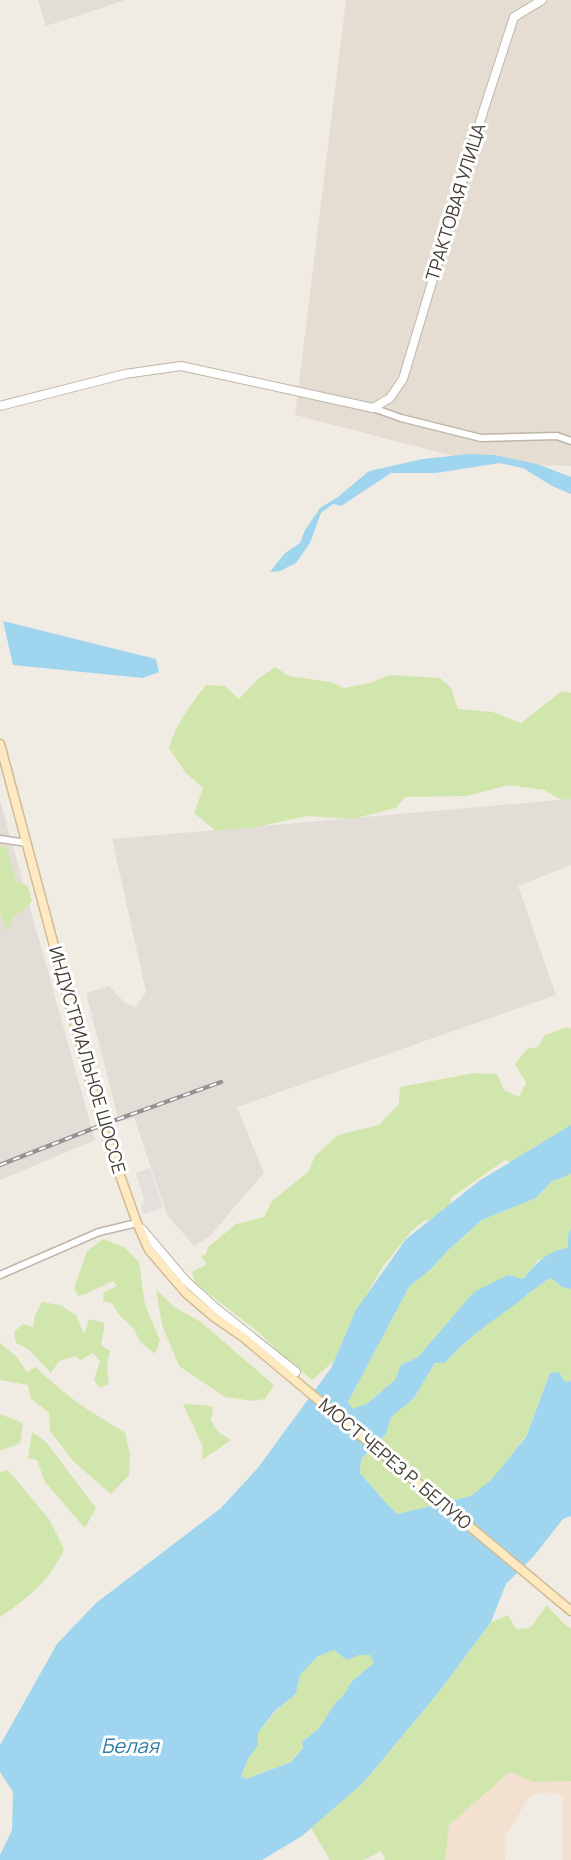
<svg xmlns="http://www.w3.org/2000/svg" width="571" height="1860" viewBox="0 0 571 1860" font-family="Manrope,sans-serif">
<style>
.residential{fill:#e5ddd1}
.commercial{fill:#f4e0ce}
.industrial{fill:#e3ddd8}
.green{fill:#d1e6ac}
.parking{fill:#e2dfdc}
.water{fill:#9fd5ee;fill-rule:evenodd}
.lines{fill:none;stroke-linecap:round;stroke-linejoin:round}
.minor-casing{stroke:#bfb5a9;stroke-width:9}
.tertiary-casing{stroke:#bfb5a9;stroke-width:10}
.secondary-casing{stroke:#d1bb93;stroke-width:11}
.minor{stroke:#fff;stroke-width:6}
.tertiary{stroke:#fff;stroke-width:8}
.secondary{stroke:#fee9c1;stroke-width:8}
.rail-casing{stroke:#939393;stroke-width:4.5}
.rail{stroke:#fff;stroke-width:2;stroke-dasharray:7;stroke-linecap:butt}
.labels{text-anchor:middle;stroke-width:6;stroke-linejoin:round;paint-order:stroke}
.street-label{font-size:18px;fill:#433b34;stroke:#fff}
.water-label{font-size:20px;font-style:italic;fill:#2e7da4;stroke:#fff}
</style>
<rect width="100%" height="100%" fill="#f1ece3"/>
<path class="residential" d="M346 0H571V466L480 463 295 415Z"/>
<path class="commercial" d="M510 1772 534 1782 571 1781V1860H563V1799L558 1794 543 1792 533 1795 529 1798 506 1834 505 1860H445L449 1825Z"/>
<path class="industrial" d="M38 0H126L46 26Z
M571 799V865L518 886 556 995 237 1107 264 1173 210 1236 194 1246 167 1215 134 1118 119 1122 86 993 109 986 125 1003 135 1007 146 992 112 839Z
M0 800 95 1140 0 1180Z"/>
<path class="green" d="M275 667 289 676 331 682 344 688 370 683 390 675 440 678 451 688 458 709 493 712 521 723 562 691 571 693V799L562 800 544 790 509 785 466 796 405 797 396 808 352 819 308 816 256 827 216 831 194 813 203 788 185 772 169 748C176 724 190 705 206 685L225 686 239 699 258 679Z
M0 845 7 848 16 881 28 886 32 901 25 909 13 918 6 932 0 912Z
M564 1028H571V1135L522 1166 505 1160 451 1198 450 1209 442 1216 422 1222 411 1232 383 1266 351 1322 334 1361 312 1380 287 1360 257 1331 195 1283 192 1272 207 1264 201 1257 206 1254 208 1247 236 1224 264 1217 272 1201 308 1172 315 1156 338 1135 379 1125 399 1104 400 1087 474 1073 497 1074 504 1090 519 1097 526 1083 515 1064 527 1049 538 1047 545 1035Z
M571 1173V1228L568 1235V1248L538 1260 523 1279 474 1292 418 1357 401 1365 395 1380 368 1403 353 1410 348 1402 409 1287 432 1268 447 1251 482 1220 536 1198 552 1181 567 1176Z
M103 1239 124 1247 139 1262 145 1305 160 1340 155 1354 140 1342 134 1329 119 1315 112 1303 103 1301 104 1292 117 1286 113 1281 88 1293 78 1296 74 1288 87 1251Z
M551 1278 562 1287 571 1289V1381L565 1382 550 1373 526 1436 492 1480 471 1496 399 1514 388 1505 360 1473 361 1459 386 1434 391 1417 414 1398 435 1363H445C465 1340 489 1323 513 1305 526 1296 538 1286 551 1278Z
M156 1289 174 1307 201 1322 274 1385 265 1399 253 1401 225 1397 179 1366 162 1325Z
M42 1302 60 1305 76 1315 84 1334 89 1319 104 1323V1330L101 1345 110 1351 107 1365 109 1384 100 1388 94 1380 100 1361 93 1353 81 1360 75 1356 59 1361 51 1373 28 1349 16 1343 14 1332 23 1324 33 1327 35 1315Z
M0 1343 17 1357 27 1372 36 1367C63 1394 92 1414 125 1432L130 1455 129 1475 111 1494 73 1461 50 1431 49 1413 31 1399 28 1385 0 1380Z
M183 1404 205 1405 213 1407 211 1420 217 1431 231 1440 202 1460 203 1447Z
M0 1414 23 1423 20 1443 0 1451Z
M32 1432 46 1442 96 1508 85 1528 45 1482 37 1460 28 1458Z
M8 1470 49 1519 64 1549C51 1580 27 1599 0 1617V1472Z
M547 1605 563 1623 571 1629V1781L534 1782 510 1772 449 1825 445 1860H385L381 1851 364 1860H330L311 1828 364 1782 438 1693 491 1622 508 1615 516 1629 530 1628Z
M334 1649 370 1655 375 1663 352 1681 343 1696 336 1702 319 1728 302 1742 303 1748 290 1762 246 1779 241 1776 248 1759 258 1745V1733L276 1711 296 1694 300 1675 318 1656Z"/>
<path class="parking" d="M150 1168 163 1208 144 1214 141 1205 145 1203 136 1173Z"/>
<path class="water" d="M470 454 494 455 537 464 571 477V494L552 486 523 468 500 463 436 473H391L341 506 333 504 321 513 310 543 296 563 280 571 270 572 285 553 300 543 305 530 320 508 338 497 369 471 423 459Z
M3 621 156 659 159 672 143 678 13 665Z
M571 1125V1173L567 1176 552 1181 536 1198 482 1220 447 1251 432 1268 409 1287 348 1402 353 1409 368 1403 395 1380 401 1365 418 1357 474 1292 508 1275 523 1279C536 1263 547 1251 568 1248V1235L571 1228V1289L562 1287 551 1278C537 1286 526 1296 513 1306 489 1323 465 1340 445 1363H435L414 1398 391 1417 386 1434 361 1459 360 1473 388 1505 398 1514 471 1496 492 1479 526 1437 550 1373 559 1372 565 1382 571 1381V1516L563 1519 534 1556 506 1584 491 1622 438 1693 364 1782 302 1836 262 1860H0V1855L12 1830 13 1792 0 1772V1745L57 1644 96 1603 221 1508 257 1469 331 1368 356 1310 406 1239 479 1181ZM334 1650 347 1660 359 1655H370L374 1663 352 1681 343 1696 336 1702 319 1728 302 1742 303 1748 291 1762 246 1779 241 1776 248 1759 258 1745V1733L275 1711 296 1694 300 1675 318 1656Z"/>
<g class="lines">
<defs>
<path id="minor" d="M373 408 401 418 481 438 557 436 571 441
M0 839 27 843
M0 1275 99 1232 137 1223"/>
<path id="tertiary" d="M0 406 125 374 181 366 373 408 390 398 403 379 484 109 514 17 542 0
M142 1229 186 1281 217 1309 296 1372"/>
<path id="secondary" d="M0 744 102 1125 137 1223 149 1250 186 1293 214 1317 243 1337 571 1611"/>
</defs>
<use href="#minor" class="minor-casing"/>
<use href="#tertiary" class="tertiary-casing"/>
<use href="#secondary" class="secondary-casing"/>
<use href="#minor" class="minor"/>
<use href="#tertiary" class="tertiary"/>
<use href="#secondary" class="secondary"/>
<defs>
<path id="rail" d="M0 1165 102 1125 221 1082"/>
</defs>
<use href="#rail" class="rail-casing"/>
<use href="#rail" class="rail"/>
</g>
<g class="labels">
<g class="street-label">
<text transform="translate(456 202) rotate(-73)" y="6">ТРАКТОВАЯ УЛИЦА</text>
<text transform="translate(87 1060) rotate(74)" y="6">ИНДУСТРИАЛЬНОЕ ШОССЕ</text>
<text transform="translate(395 1464) rotate(40)" y="6">МОСТ ЧЕРЕЗ Р. БЕЛУЮ</text>
</g>
<g class="water-label">
<text x="130" y="1753">Белая</text>
</g>
</g>
</svg>
